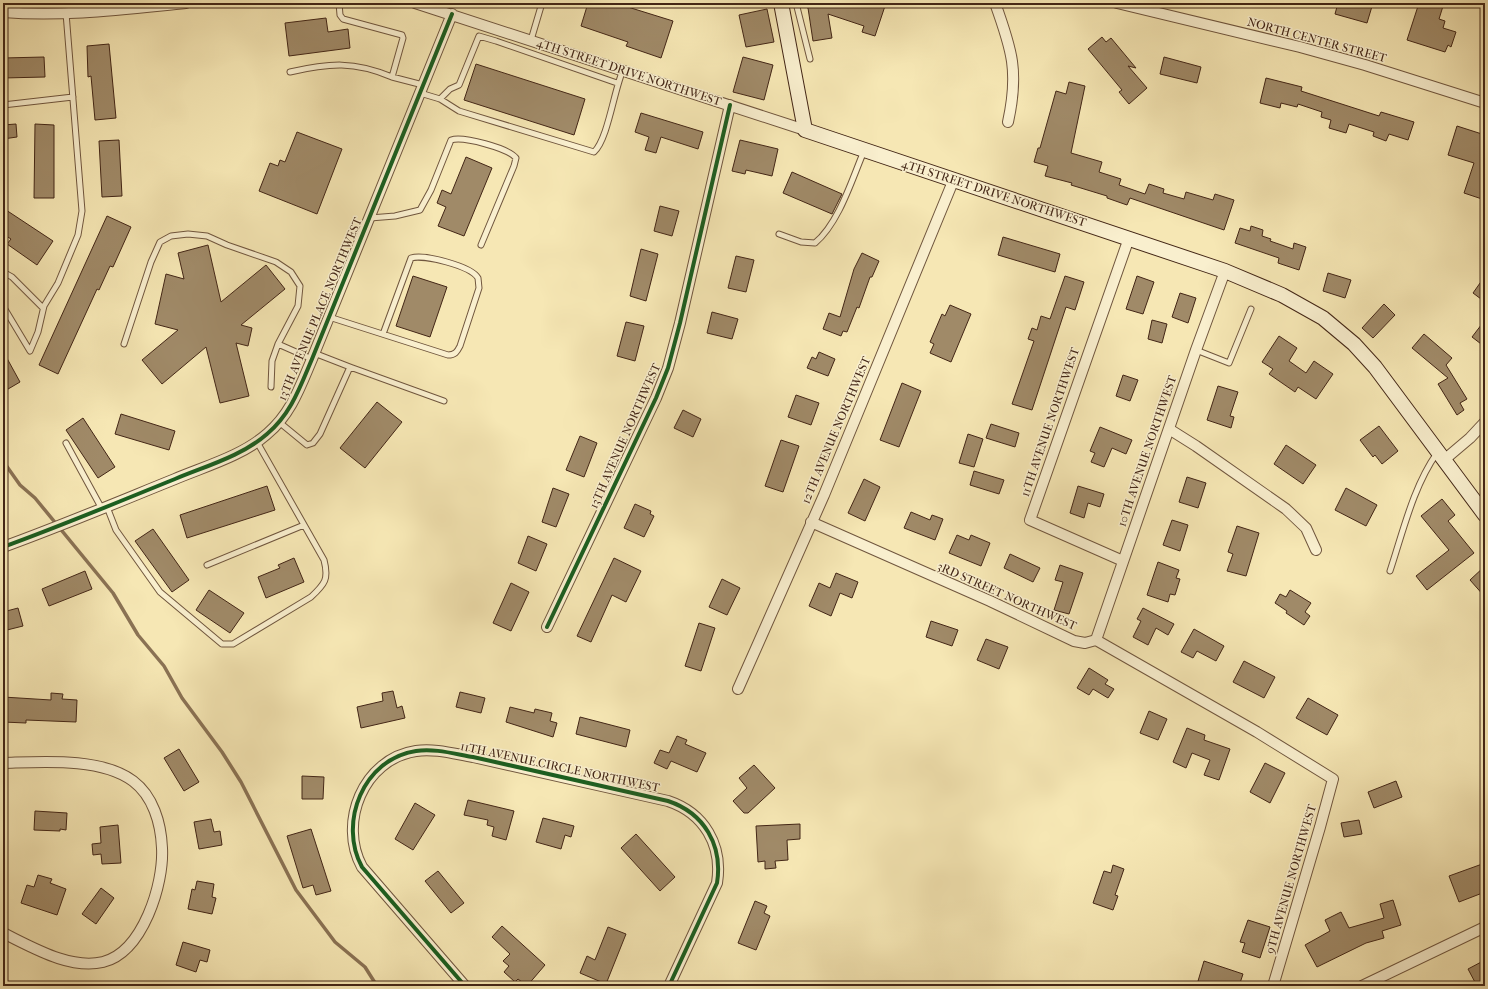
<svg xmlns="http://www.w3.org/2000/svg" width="1488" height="989" viewBox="0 0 1488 989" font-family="'IM FELL French Canon',serif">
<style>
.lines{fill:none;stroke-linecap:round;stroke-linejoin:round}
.stream{stroke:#8a7254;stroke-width:3.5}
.building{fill:#a08a68;stroke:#432616}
.service-casing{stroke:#70563e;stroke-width:7}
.minor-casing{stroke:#70563e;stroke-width:12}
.secondary-casing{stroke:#432616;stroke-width:16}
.service{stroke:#f9efce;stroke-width:5}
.minor{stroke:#f9efce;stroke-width:10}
.secondary{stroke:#f9efce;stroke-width:14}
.cycleway-casing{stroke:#f9efce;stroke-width:6}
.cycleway{stroke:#1b5e20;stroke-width:4}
.labels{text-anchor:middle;stroke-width:3;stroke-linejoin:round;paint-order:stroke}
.street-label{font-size:12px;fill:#432616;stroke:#f9efce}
</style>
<rect width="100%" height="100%" fill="#f6e7b4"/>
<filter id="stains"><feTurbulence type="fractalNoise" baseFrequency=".005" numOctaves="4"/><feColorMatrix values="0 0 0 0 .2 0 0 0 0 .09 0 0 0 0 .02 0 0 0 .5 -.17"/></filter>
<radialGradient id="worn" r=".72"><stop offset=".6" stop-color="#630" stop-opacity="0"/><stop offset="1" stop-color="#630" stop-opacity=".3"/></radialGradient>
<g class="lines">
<path class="stream" d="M3 461 20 485 35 498 113 593 138 635 164 666 182 698 222 752 241 782 296 890 335 942 365 967 377 986"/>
</g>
<path class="building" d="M588 3H615L673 21 661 58 626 46 628 42 581 26Z
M801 3H886L875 36 862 32 864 26 828 14 832 38 813 41 808 8 801 5Z
M1338 3H1373L1367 23 1335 14Z
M1419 3H1444L1439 19 1445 21 1443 28 1456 32 1451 47 1448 45 1445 52 1407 40Z
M767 9 774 42 746 47 739 15Z
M326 18 328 32 348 29 350 48 289 56 285 23Z
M1102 37 1106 42 1111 38 1136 68 1128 66 1147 88 1129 104 1119 92 1122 90 1088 49Z
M109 44 116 118 95 120 91 76 88 77 87 46Z
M44 57 45 77 3 78V58Z
M743 57 773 65 764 100 733 92Z
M1164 57 1201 67 1197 83 1160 74Z
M476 64 585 99 574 135 464 100Z
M1266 78 1302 87 1301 91 1379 116 1381 112 1414 122 1408 140 1389 134 1386 141 1373 136 1374 132 1349 124 1346 133 1329 128 1331 120 1321 117 1322 112 1298 104 1297 107 1281 103 1280 108 1260 103Z
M1069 82 1085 86 1071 153 1102 162 1099 172 1121 179 1119 185 1145 194 1149 184 1164 189 1163 193 1184 199 1186 192 1213 200 1215 194 1234 200 1224 230 1130 198 1127 205 1107 198V196L1071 185 1072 183 1045 176 1048 166 1034 162 1038 148H1040L1056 91 1066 94Z
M641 113 703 132 698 149 661 137 656 153 645 150 649 137 635 132Z
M16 124 17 137 3 139V125Z
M35 124 54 125V198H34Z
M1457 126 1485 135V200L1464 193 1474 163 1448 155Z
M297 132 342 149 317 214 259 191 270 163 278 166 280 160 285 162Z
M119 140 122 196 102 197 99 141Z
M740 140 778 149 772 176 746 170 745 174 732 171Z
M466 157 492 168 464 236 438 226 446 207 437 203 442 190 451 194Z
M792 172 842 194 832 214 783 193Z
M660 206 679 211 672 236 654 231Z
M3 208 53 241 37 265 7 244 11 239 3 234Z
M107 216 131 227 113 267 110 266 99 290 97 289 58 374 39 365Z
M1251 226 1263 230 1262 236 1271 239 1270 241 1293 249 1294 243 1306 247 1299 270 1278 263 1279 258 1235 243 1240 228 1250 231Z
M1003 237 1060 254 1055 272 998 255Z
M208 245 221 302 266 265 285 289 241 325 252 328 248 346 236 343 249 396 220 403 206 347 162 384 142 360 178 330 155 324 166 274 184 279 178 253Z
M641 249 658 254 646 301 630 296Z
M862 253 879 261 872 277H870L859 308 857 307 847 332 843 331 841 336 823 329 829 313 840 317 854 269Z
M736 256 754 260 746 292 728 288Z
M1328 273 1351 280 1345 298 1323 291Z
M413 276 447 287 430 337 396 326Z
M1065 276 1084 282 1075 310 1066 307 1032 410 1012 404 1034 341 1028 339 1032 328 1037 330 1041 316 1050 319Z
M1137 276 1154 282 1143 314 1126 309Z
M1485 276V302L1473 293Z
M1180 293 1196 298 1188 323 1172 317Z
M1384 304 1395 315 1373 338 1362 328Z
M950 305 971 314 951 362 930 353 934 344 930 342 942 314 945 316Z
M712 312 738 319 732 339 707 333Z
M1152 320 1167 324 1162 343 1148 339Z
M1485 320V347L1472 337Z
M626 322 644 326 635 361 617 356Z
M1424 334 1452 358 1446 365 1467 399 1460 403 1464 410 1457 415 1438 384 1448 378 1412 348Z
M1279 336 1297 348 1289 361 1306 373 1314 361 1333 374 1316 399 1298 387 1295 392 1269 374 1273 369 1262 362Z
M3 351 20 382 3 392Z
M819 352 835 359 828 376 807 368 812 357 816 359Z
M1123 375 1138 380 1130 401 1116 396Z
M902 383 921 391 899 447 880 440Z
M1218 386 1238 392 1230 416 1234 417 1231 428 1207 420Z
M796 395 819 403 811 425 788 417Z
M377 402 402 422 365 468 340 448Z
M683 410 701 419 693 437 674 428Z
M121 414 175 431 169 450 115 434Z
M83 418 115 467 98 478 66 430Z
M991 424 1019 433 1015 447 986 438Z
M1379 426 1398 451 1382 464 1375 455 1373 457 1360 440Z
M1100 427 1132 440 1126 454 1112 448 1104 467 1091 462 1095 453 1090 451Z
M968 434 983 439 974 467 959 463Z
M580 436 597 443 584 477 566 470Z
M781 440 799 446 783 492 765 486Z
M1286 445 1316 465 1303 484 1274 464Z
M974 471 1004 480 999 494 970 485Z
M1187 477 1206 483 1198 508 1179 502Z
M864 479 880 487 865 521 848 513Z
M267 486 275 510 187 538 180 515Z
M1078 486 1104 494 1100 507 1088 503 1084 518 1070 513Z
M553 488 569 494 556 527 542 522Z
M1346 488 1377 505 1366 526 1335 510Z
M1442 499 1455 515 1448 521 1474 553 1427 590 1416 576 1449 550 1421 516Z
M635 504 651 511 650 514 654 516 644 537 624 528Z
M911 512 930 520 932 515 943 519 935 540 904 528Z
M1172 520 1188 525 1180 551 1163 545Z
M1237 526 1259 533 1246 576 1227 571 1233 554 1228 552Z
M153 529 189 580 172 592 135 541Z
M957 535 969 540 971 535 990 543 981 566 949 553Z
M528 536 547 544 536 571 518 563Z
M1010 554 1040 568 1033 582 1004 568Z
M294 558 304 582 266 598 258 577 280 568 278 565Z
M614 558 641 571 626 602 612 595 591 642 577 636Z
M1158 562 1179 570 1176 578 1180 579 1175 595 1170 594 1168 602 1147 595Z
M1060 565 1083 573 1069 614 1054 610 1063 582 1055 580Z
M1485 566V597L1470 580Z
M85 571 92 589 49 606 42 589Z
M836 573 858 582 852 598 840 593 831 616 809 606 819 583 830 588Z
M722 579 740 588 727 615 709 607Z
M511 583 529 592 511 631 493 623Z
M209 590 244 613 230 633 196 610Z
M1290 590 1311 603 1305 612 1310 616 1304 625 1286 613 1287 611 1275 603 1280 594 1286 597Z
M18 608 23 626 3 631V612Z
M1143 608 1174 624 1168 635 1156 628 1148 645 1133 637 1141 621 1137 619Z
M931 621 958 630 952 646 926 637Z
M699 623 715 628 701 671 685 666Z
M1194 629 1224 646 1216 661 1197 651 1193 658 1181 652Z
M986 639 1008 647 999 669 977 660Z
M1244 661 1275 677 1264 698 1233 682Z
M1089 668 1108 680 1105 684 1114 689 1108 698 1093 689 1089 695 1077 688Z
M393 691 397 708 402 706 405 718 361 728 357 707 383 701 382 693Z
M460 692 485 698 481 713 456 707Z
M51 693 63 694 62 699 77 700 76 722 26 720V723L3 722V697L51 700Z
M1308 698 1338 715 1327 735 1296 718Z
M510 707 534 713 535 709 552 713 550 721 557 723 553 737 506 722Z
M1149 711 1167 719 1158 740 1140 733Z
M580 717 630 730 626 747 576 734Z
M1187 728 1205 735 1204 740 1230 749 1219 780 1204 775 1210 760 1192 753 1186 768 1173 762Z
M677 736 687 740 685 744 706 753 697 772 671 761 667 769 654 763 660 750 669 753Z
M179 749 199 782 184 791 164 758Z
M1265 763 1285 773 1270 803 1250 792Z
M754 765 775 788 748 813H744L733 801 747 788 739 778Z
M302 776 324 777 323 799H302Z
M1396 781 1402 797 1374 808 1368 792Z
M468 800 514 811 506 840 492 836 494 827 487 825 488 820 464 815Z
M415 803 435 815 413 850 395 839Z
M35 811 67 813 66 830 60 829V831L34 830Z
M543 818 574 826 571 837 565 835 561 849 536 842Z
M211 819 214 832 220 831 222 845 199 849 194 822Z
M1359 820 1362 834 1344 837 1341 823Z
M800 824V839L787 840 788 860 775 861 776 868 765 869V861L758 862 756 826Z
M118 825 121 863 102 864 101 854 93 855 92 844 101 843 100 827Z
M311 829 331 891 316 895 313 885 303 888 287 836Z
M636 834 675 877 660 891 621 848Z
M1485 863V892L1459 902 1449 876Z
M1113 865 1124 869 1115 895 1118 896 1113 910 1093 903 1104 871 1111 873Z
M438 871 464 903 451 913 425 881Z
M38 875 52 879 50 883 66 889 57 915 21 903 27 885 34 887Z
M197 881 214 884 212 897 216 898 212 914 188 909 192 889 195 890Z
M101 888 114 898 96 924 82 914Z
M1393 900 1401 925 1382 931 1384 938 1366 943 1317 967 1305 945 1330 931 1325 920 1341 912 1349 928 1384 918 1380 904Z
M755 901 767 906 764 913 770 916 756 950 738 943Z
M1248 920 1270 927 1260 958 1242 952 1245 943 1240 942Z
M502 926 545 965 527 986 518 979 515 982 504 972 509 966 503 961 510 954 492 937Z
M608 927 626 934 606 984 580 973 587 956 595 960Z
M183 942 210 950 207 962 200 960 196 972 176 965Z
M1485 960V986H1477L1468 969Z
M1204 961 1243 974 1239 986H1212L1198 981Z"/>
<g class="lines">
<defs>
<path id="service" d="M339 3 340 15 343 19 402 35 403 38 392 77 423 85
M796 3 810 59
M531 40 542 3
M290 72C330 63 354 61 392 77
M420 93 440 99 459 111 594 152C608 139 614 90 623 70
M440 99 450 89 459 85 479 36 496 41 617 83
M3 105 73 97
M370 218 395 216 420 210 431 190 451 140C463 136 508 148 516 158L514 166 481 245
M779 234 801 242 815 243C839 223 852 179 864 151
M3 272 12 277 43 308
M3 306 30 351 38 332 44 306 58 283 78 235 82 211 66 13
M329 317 448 355C455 355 457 352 460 346L479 288 478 278C471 266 424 254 411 258L383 334
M124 344 151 262 160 242 171 236 188 234 207 236 227 245 276 262 291 272 300 286 298 306 278 344 312 359
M1196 350 1229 363 1251 309
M350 367 444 401
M271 387 272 361 278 344
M279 422 307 445 313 443 320 434 350 367 314 353
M66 443 102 509
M107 507 116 530 160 592 222 644H233L311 597C325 584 329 579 324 560L257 442
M207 565 304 525
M1390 571C1403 532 1413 487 1437 453"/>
<path id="minor" d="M415 3 805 130
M995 3C1012 50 1019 72 1008 122
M1117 3 1300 47 1365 65 1485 103
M3 12C64 17 125 9 186 3
M1169 429 1196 446 1286 509 1306 528 1316 550
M1444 460 1470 438 1485 422
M811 522 990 601 1074 641 1085 643 1096 640
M3 547C61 526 118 502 175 479 206 466 242 456 267 434 291 414 300 387 312 359L452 14
M1123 561 1030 520 1129 238
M547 627 656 398 668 368 680 323 730 105
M1096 640 1257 732 1333 779 1320 827 1273 986
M1096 640 1196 350 1225 271
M738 689 824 495 954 179
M3 763C41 762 101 757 133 781 153 796 161 823 162 848 164 884 143 952 103 962 70 970 32 947 3 933
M465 986 362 867C338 823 363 759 416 751 434 748 455 754 473 757L668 801C704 813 723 845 717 883L669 986
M1362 986 1485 927"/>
<path id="secondary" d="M781 3 805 130 1225 271 1282 295 1323 318 1354 344 1375 367 1485 515"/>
</defs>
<use href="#service" class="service-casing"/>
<use href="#minor" class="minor-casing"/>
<use href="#secondary" class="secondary-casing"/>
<use href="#service" class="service"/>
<use href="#minor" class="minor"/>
<use href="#secondary" class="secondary"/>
<defs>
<path id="cycleway" d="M3 547C61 526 118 502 175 479 206 466 242 456 267 434 291 414 300 387 312 359L452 14
M547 627 656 398 668 368 680 323 730 105
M465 986 362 867C338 823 363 759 416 751 434 748 455 754 473 757L668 801C704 813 723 845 717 883L669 986"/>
</defs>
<use href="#cycleway" class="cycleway-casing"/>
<use href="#cycleway" class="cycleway"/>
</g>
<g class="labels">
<g class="street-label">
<text transform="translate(1317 40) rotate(15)" y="4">NORTH CENTER STREET</text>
<text transform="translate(629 72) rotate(18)" y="4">4TH STREET DRIVE NORTHWEST</text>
<text transform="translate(994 193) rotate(18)" y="4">4TH STREET DRIVE NORTHWEST</text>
<text transform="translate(320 309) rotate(-67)" y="4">13TH AVENUE PLACE NORTHWEST</text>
<text transform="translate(1050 422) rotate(-71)" y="4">11TH AVENUE NORTHWEST</text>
<text transform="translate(836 430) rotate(-67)" y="4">12TH AVENUE NORTHWEST</text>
<text transform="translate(625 436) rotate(-66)" y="4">13TH AVENUE NORTHWEST</text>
<text transform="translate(1147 451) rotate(-71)" y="4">10TH AVENUE NORTHWEST</text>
<text transform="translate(1007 596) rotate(24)" y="4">3RD STREET NORTHWEST</text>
<text transform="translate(560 767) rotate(12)" y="4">11TH AVENUE CIRCLE NORTHWEST</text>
<text transform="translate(1291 879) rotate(-74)" y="4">9TH AVENUE NORTHWEST</text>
</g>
</g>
<rect width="1488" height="989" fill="none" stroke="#f6e7b4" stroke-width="16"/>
<rect x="4" y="4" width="1480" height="981" fill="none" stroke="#432616" stroke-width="2"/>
<rect x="8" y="8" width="1472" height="973" fill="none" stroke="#432616"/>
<rect width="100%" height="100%" filter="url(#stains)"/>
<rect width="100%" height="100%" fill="url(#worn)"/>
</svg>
